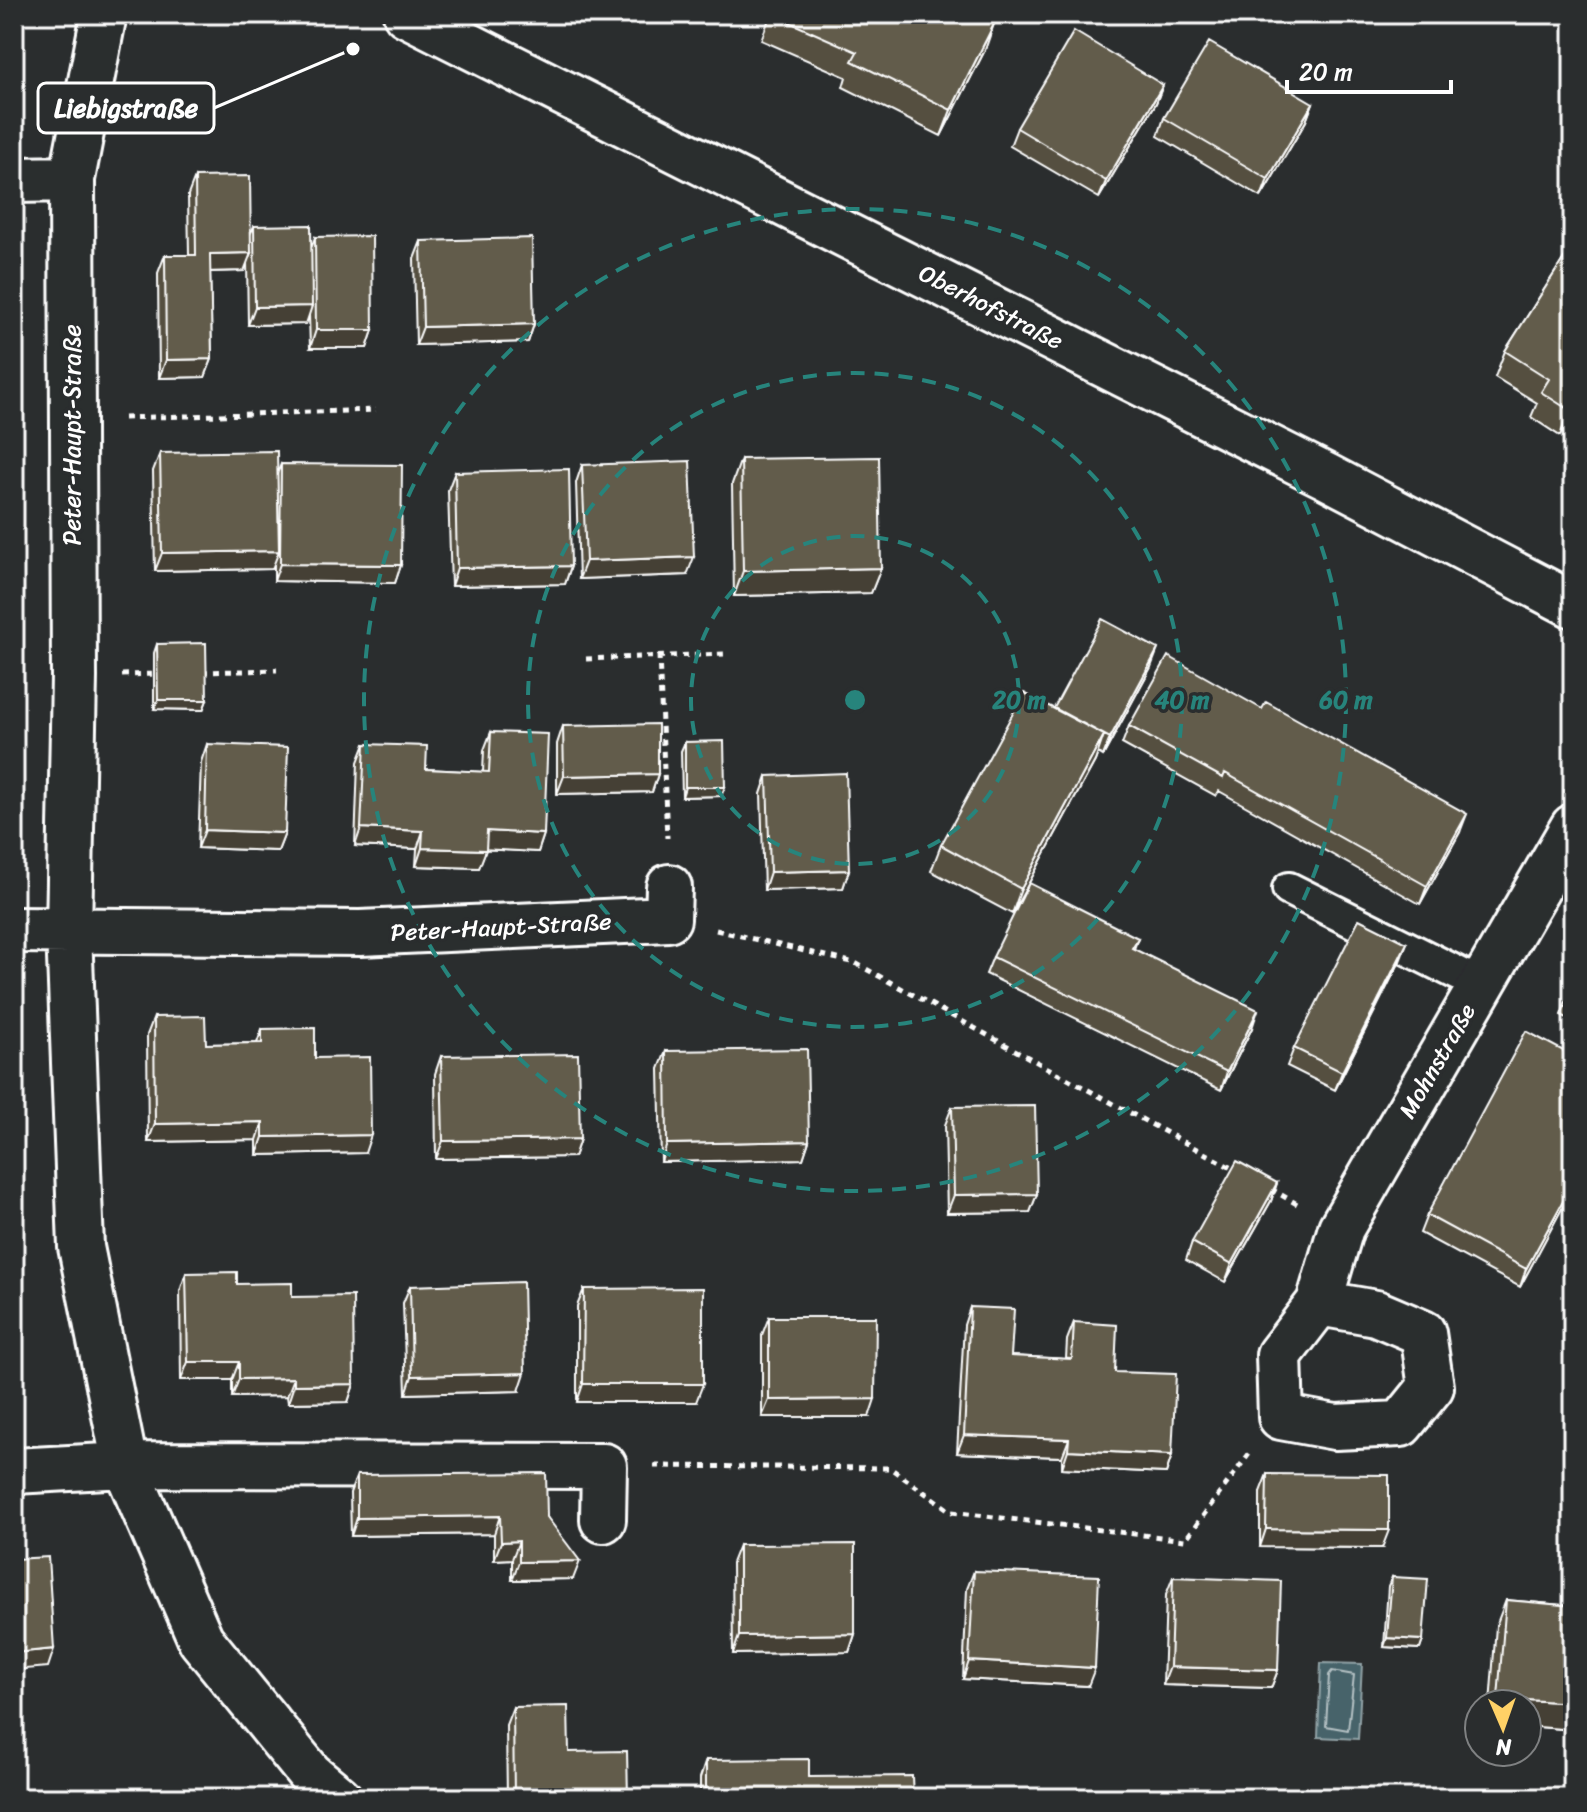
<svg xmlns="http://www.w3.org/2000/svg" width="1587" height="1812" viewBox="0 0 1587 1812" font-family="Sriracha,sans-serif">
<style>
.water{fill:#47646b;stroke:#91a2a6;stroke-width:2}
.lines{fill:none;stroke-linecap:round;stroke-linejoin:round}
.shore{stroke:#b5c1c4;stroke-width:2}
.service-casing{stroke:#fff;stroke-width:38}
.minor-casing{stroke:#fff;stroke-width:50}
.tertiary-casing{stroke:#fff;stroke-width:50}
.path{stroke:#fff;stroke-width:5;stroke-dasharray:6 6;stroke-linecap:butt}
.service{stroke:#2a2d2e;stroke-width:32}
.minor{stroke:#2a2d2e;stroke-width:44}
.tertiary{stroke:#2a2d2e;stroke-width:44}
.wall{fill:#544f40;stroke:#fff;stroke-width:2}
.shaded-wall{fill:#454034;stroke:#fff;stroke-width:2}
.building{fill:#625c4b;stroke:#fff;stroke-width:2}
.ring{fill:none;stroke:#27847c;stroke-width:4;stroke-dasharray:14 10}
.labels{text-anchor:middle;stroke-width:7;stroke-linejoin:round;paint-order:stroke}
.street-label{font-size:24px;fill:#fff;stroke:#2a2d2e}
.centre{fill:#27847c;stroke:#2a2d2e;stroke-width:4}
.ring-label{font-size:24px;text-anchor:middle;font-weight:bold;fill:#27847c;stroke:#2a2d2e;stroke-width:7;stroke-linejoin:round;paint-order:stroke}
.leader{fill:none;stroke:#fff;stroke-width:3}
.callout-dot{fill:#fff;stroke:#2a2d2e;stroke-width:3}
.callout{fill:#2a2d2e;stroke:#fff;stroke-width:3}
.callout-label{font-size:26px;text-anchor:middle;font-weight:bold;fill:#fff}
</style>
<rect width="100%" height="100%" fill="#2a2d2e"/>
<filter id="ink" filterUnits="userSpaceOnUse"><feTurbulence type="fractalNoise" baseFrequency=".0125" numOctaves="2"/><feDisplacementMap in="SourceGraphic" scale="16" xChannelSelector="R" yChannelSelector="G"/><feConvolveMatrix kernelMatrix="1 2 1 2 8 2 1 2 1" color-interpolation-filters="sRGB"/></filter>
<g filter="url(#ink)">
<path class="water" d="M1321 1663 1362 1664 1358 1739 1318 1737Z"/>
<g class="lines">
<path class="shore" d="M1332 1671 1354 1675 1348 1730 1326 1726 1329 1675Z"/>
<defs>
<path id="service" d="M1289 889 1481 985"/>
<path id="minor" d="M104 14 72 179 74 677 69 931 81 1247 125 1465 201 1640 310 1774 339 1798
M14 180 72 179
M14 930 360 933 668 919 669 887
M1319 1303 1341 1228 1573 827
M1319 1303 1376 1313 1423 1333 1431 1387 1401 1424 1335 1427 1281 1417 1279 1355Z
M14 1471 125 1465 604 1466 603 1520"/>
<path id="tertiary" d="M406 14 1326 476 1573 605"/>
</defs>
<use href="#service" class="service-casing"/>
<use href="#minor" class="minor-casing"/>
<use href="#tertiary" class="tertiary-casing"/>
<path class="path" d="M124 418 376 410
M659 655 667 838
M586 659 726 654
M202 672 277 670
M122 675 160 674
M716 930 855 963 1237 1171
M1271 1189 1297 1204
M654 1466 890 1468 952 1512 1185 1540 1249 1454"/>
<use href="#service" class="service"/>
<use href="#minor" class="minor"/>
<use href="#tertiary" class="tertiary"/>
</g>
<path class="wall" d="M771 14 985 50 941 136 843 87 846 77 761 40Z
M1163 85 1156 103 1099 198 1010 146 1017 128Z
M1313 103 1306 121 1261 197 1158 136 1164 118Z
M195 177 250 235 254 226 312 246 315 237 373 330 367 348H310L309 315 306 324 248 325 247 262 244 271 210 272 212 359 205 377 159 378 158 273 165 255H189L188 195Z
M421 241 534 324 528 342 416 345 414 259Z
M1573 244V415L1560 436 1531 417 1537 403 1495 377 1505 351Z
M160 453 277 474 281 464 401 565 395 583 274 581V564L272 569 155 571 153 471Z
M741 459 881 568 871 593 734 596 732 484Z
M582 465 687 575 579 579 576 483Z
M455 472 571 566 565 584 451 586 448 490Z
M157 644 207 700 203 710 154 709V653Z
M1151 667 1103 756 1098 753 1095 761 1012 914 931 871 941 845Z
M563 726 658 774 652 792 557 794V744Z
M1129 726 1460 832 1420 904 1219 791 1216 796 1122 744Z
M491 732 544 834 538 852 486 849 479 868 416 866 417 849 355 846 358 762 365 744 426 769 483 772 484 750Z
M685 742 721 796 682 797 681 751Z
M207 744 285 833 278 851 198 848 201 762Z
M767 776 849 870 843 888 764 890 761 794Z
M1138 938 1134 949 1252 1028 1221 1090 986 974 993 957Z
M1400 961 1335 1090 1287 1066 1294 1048Z
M1573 986V1021L1561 1015Z
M154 1017 206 1044 257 1043 262 1029 315 1058 365 1153 257 1155V1140L148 1142 147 1035Z
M666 1051 809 1141 803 1159 661 1162 659 1069Z
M441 1056 580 1139 574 1157 436 1159 435 1074Z
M1573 1056V1157L1567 1168 1573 1171V1187L1520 1287 1420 1233 1427 1215Z
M952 1107 1037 1194 1030 1212 947 1213 945 1125Z
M1277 1183 1271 1201 1225 1282 1186 1260 1192 1242Z
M186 1273 292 1297 354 1384 348 1402 288 1403 287 1396 232 1397V1380H181L180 1291Z
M410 1286 519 1391 406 1394 403 1303Z
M584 1289 696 1402H577V1306Z
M970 1307 1011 1356 1066 1359 1067 1340 1074 1322 1115 1372 1172 1455 1166 1473 1062 1468V1457L957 1453 964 1325Z
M769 1317 869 1417H762V1335Z
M1267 1474 1382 1548 1260 1547V1492Z
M357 1475 547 1517 573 1579 512 1580V1559L494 1560V1534L351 1536 350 1493Z
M739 1545 855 1634 849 1652 733 1654 732 1563Z
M974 1571 1088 1686 963 1679 967 1589Z
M1173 1577 1278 1670 1271 1688 1163 1685 1166 1595Z
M1392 1577 1423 1640 1420 1649 1384 1647 1388 1586Z
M1506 1600 1573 1606V1730L1527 1726V1704H1490L1496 1626Z
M513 1707 569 1752 628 1798H507L506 1725Z
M706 1760 809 1777 913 1798H700V1778Z"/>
<path class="shaded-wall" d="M994 24 985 50 941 136 951 110Z
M1163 85 1156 103 1099 198 1106 181Z
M1313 103 1306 121 1261 197 1268 179Z
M251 253 244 271 203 272 210 254Z
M312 306 306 324 248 325 255 307Z
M534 324 528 342 416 345 423 327Z
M316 330H373L367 348H310Z
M212 359 205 377 159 378 166 360Z
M1573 404V415L1560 436 1569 410Z
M279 551 272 569 155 571 162 553Z
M694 557 687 575 579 579 586 561Z
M280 564 401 565 395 583 274 581Z
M571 566 565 584 451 586 457 568Z
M881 568 871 593 734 596 743 571Z
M1158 649 1151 667 1103 756 1110 738Z
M158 700H207L203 710 154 709Z
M1104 735 1095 761 1012 914 1021 889Z
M658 774 652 792 557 794 564 776Z
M685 787H725L721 796 682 797Z
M1467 814 1460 832 1420 904 1427 886Z
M361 828 423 831 417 849 355 846Z
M205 830 285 833 278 851 198 848Z
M487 831 544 834 538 852 480 849Z
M422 848 486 850 479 868 416 866Z
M849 870 843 888 764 890 770 872Z
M1407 943 1400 961 1335 1090 1342 1072Z
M1258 1010 1252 1028 1221 1090 1227 1072Z
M263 1122 257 1140 148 1142 155 1124Z
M371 1135 365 1153 257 1155 263 1137Z
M580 1139 574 1157 436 1159 443 1141Z
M809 1141 803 1159 661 1162 667 1144Z
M1573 1152V1157L1558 1185 1565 1167Z
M1277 1183 1271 1201 1225 1282 1232 1264Z
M1573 1183 1571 1192 1520 1287 1526 1269Z
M1037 1194 1030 1212 947 1213 954 1195Z
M188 1362H239L232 1380H181Z
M525 1373 519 1391 406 1394 412 1376Z
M294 1378 287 1396 232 1397 239 1379Z
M354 1384 348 1402 288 1403 294 1385Z
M583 1384H703L696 1402H577Z
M875 1399 869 1417H762L769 1400Z
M964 1435 1069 1439 1062 1457 957 1453Z
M1068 1450 1172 1455 1166 1473 1062 1468Z
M500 1516 494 1534 351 1536 357 1518Z
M1266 1529 1389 1530 1382 1548 1260 1547Z
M519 1541 512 1559 494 1560 501 1542Z
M580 1561 573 1579 512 1580 519 1562Z
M855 1634 849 1652 733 1654 739 1636Z
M1387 1638 1423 1640 1420 1649 1384 1647Z
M54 1649 48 1667 14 1670V1653Z
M969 1661 1095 1668 1088 1686 963 1679Z
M1170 1667 1278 1670 1271 1688 1163 1685Z
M1498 1698 1573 1703V1730L1527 1726V1704H1496Z"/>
<path class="building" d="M771 14H994V24L951 110 852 61 857 52Z
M1074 31 1163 85 1106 181 1017 128Z
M1209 42 1313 103 1268 179 1164 118Z
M250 176 251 253 210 254 212 359 166 360 165 255H196L195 177Z
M311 225 312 306 255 307 254 226Z
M372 236 373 330H316L315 237Z
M532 238 534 324 423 327 421 241Z
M1573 244V404L1569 410 1541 392 1549 379 1505 351Z
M277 451 279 551 162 553 160 453Z
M879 457 881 568 743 571 741 459Z
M690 461 694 557 586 561 582 465Z
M281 464 402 465 401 565 280 564Z
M569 469 571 566 457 568 455 472Z
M1102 619 1158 649 1110 738 1054 708Z
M206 643 207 700H158L157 644Z
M1168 656 1262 709 1266 702 1467 814 1427 886 1225 773 1223 778 1129 726Z
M1024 693 1104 735 1021 889 941 845Z
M658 724V774L564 776 563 726Z
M491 732 548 734 544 834 487 831 486 850 422 848 423 831 361 828 365 744 427 746 426 769 489 772Z
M724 741 725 787H685V742Z
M207 744 288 747 285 833 205 830Z
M846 773 849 870 770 872 767 776Z
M1029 883 1138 938 1132 948 1258 1010 1227 1072 993 957Z
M1359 919 1407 943 1342 1072 1294 1048Z
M1573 986V1010L1564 1006Z
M205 1016 206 1044 262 1043V1029L315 1028V1058L370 1057 371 1135 263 1137V1122L155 1124 154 1017Z
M1526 1031 1573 1056V1152L1565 1167 1573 1171V1183L1526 1269 1427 1215Z
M807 1049 809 1141 667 1144 666 1051Z
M578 1054 580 1139 443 1141 441 1056Z
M1035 1106 1037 1194 954 1195 952 1107Z
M1237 1161 1277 1183 1232 1264 1192 1242Z
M237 1272V1284L292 1283V1297L353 1296 354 1384 294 1385V1378L239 1379V1362H188L186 1273Z
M523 1282 525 1373 412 1376 410 1286Z
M703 1288V1384H583L584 1289Z
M970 1307 1014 1309 1011 1356 1072 1359 1074 1322 1117 1325 1115 1372 1176 1374 1172 1455 1068 1450 1069 1439 964 1435Z
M769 1317H876L875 1399 769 1400Z
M546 1473 547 1517 580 1561 519 1562V1541L501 1542 500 1516 357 1518V1475Z
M1267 1474 1389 1475V1530L1266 1529Z
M855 1544V1634L739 1636V1545Z
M48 1557 54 1649 14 1653V1559Z
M974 1571 1099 1576 1095 1668 969 1661Z
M1173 1577 1281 1581 1278 1670 1170 1667Z
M1392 1577 1428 1579 1423 1640 1387 1638Z
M1506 1600 1573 1606V1703L1498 1698Z
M568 1706 569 1752 627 1751 628 1798H514L513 1707Z
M809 1759V1777L912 1776 913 1798H706V1760Z
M154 1792 155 1798H76Z"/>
</g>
<g class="ring">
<circle cx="855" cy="700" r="164"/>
<circle cx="855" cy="700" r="327"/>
<circle cx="855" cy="700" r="491"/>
</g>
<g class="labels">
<g class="street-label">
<text transform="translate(991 307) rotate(27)" y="8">Oberhofstraße</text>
<text transform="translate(72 435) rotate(-90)" y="8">Peter-Haupt-Straße</text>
<text transform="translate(501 927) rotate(-3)" y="8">Peter-Haupt-Straße</text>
<text transform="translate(1437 1061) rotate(-60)" y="8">Mohnstraße</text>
</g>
</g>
<circle cx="855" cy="700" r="12" class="centre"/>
<g class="ring-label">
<text x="1019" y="708">20 m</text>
<text x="1182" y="708">40 m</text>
<text x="1346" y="708">60 m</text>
</g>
<path class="leader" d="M353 49L214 108"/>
<circle class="callout-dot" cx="353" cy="49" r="8"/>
<rect class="callout" x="38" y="83" width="176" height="50" rx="8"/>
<g class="callout-label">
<text x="126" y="117">Liebigstraße</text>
</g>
<rect width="1587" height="1812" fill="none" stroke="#2a2d2e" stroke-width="48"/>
<rect x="24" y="24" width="1539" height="1764" fill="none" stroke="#fff" stroke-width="3" filter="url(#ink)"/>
<g transform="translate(1503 1728) rotate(178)"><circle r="38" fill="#2a2d2e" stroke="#7f8182" stroke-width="2"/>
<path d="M0-6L14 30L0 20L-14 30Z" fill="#ffd166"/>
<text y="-12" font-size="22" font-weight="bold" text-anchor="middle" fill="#ffffff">N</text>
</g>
<path d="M1287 80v12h164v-12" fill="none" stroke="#ffffff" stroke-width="4"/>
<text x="1299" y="80" font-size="24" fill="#ffffff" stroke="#2a2d2e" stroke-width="6" paint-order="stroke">20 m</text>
</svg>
